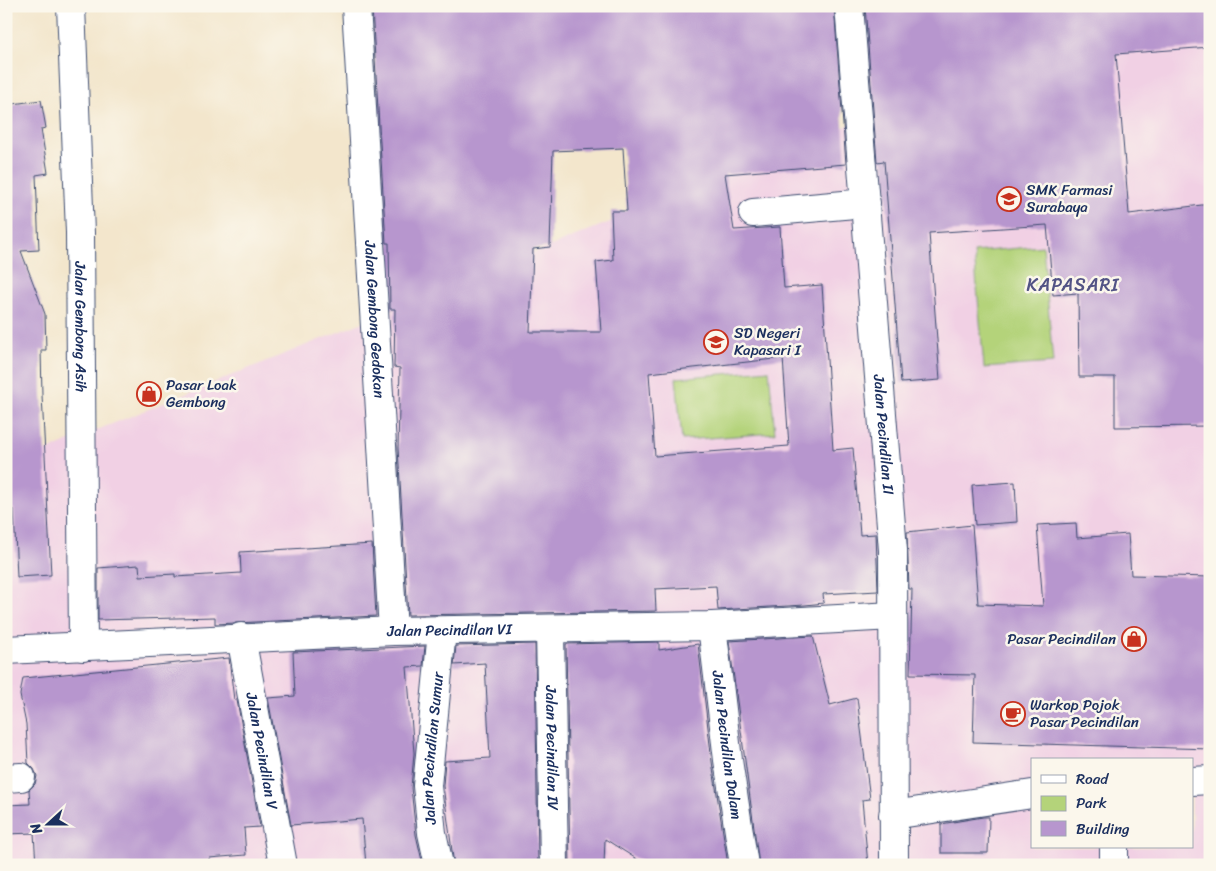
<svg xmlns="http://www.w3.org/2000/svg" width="1216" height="871" viewBox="0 0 1216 871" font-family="Sriracha,sans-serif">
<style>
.built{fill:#f1d0e4;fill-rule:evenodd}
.green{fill:#b4d37a;stroke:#68816c}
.building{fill:#b796ce;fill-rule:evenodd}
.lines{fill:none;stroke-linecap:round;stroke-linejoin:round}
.street-casing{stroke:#3b4a6e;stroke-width:30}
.street{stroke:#fff;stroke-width:28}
.labels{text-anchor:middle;stroke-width:5;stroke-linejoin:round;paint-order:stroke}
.poi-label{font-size:15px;fill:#1b2f5e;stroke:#fbf7ec;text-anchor:start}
.street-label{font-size:15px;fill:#1b2f5e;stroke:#fbf7ec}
.quarter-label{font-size:18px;letter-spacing:1px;fill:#525385;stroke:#fbf7ec}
</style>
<rect width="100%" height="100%" fill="#fbf7ec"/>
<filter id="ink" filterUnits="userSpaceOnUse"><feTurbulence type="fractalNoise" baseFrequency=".02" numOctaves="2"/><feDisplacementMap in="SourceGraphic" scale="10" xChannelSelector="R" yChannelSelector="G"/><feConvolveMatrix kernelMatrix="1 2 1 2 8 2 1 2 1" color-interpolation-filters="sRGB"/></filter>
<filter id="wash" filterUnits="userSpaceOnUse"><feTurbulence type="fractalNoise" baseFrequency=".0096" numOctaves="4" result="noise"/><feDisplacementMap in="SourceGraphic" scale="20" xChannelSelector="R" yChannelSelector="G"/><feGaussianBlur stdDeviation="1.12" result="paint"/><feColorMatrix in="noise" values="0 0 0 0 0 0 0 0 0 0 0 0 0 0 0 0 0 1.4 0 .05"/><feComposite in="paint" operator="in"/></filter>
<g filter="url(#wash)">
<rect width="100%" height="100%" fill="#f3e6cc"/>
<path class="built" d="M864 6H1210V865H6V467L871 116ZM1032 760H1192V847H1032Z"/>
<path class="green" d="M1043 246 1053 363 984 368 974 252Z
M769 370 775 433 682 440 676 378Z"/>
<g id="blocks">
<path class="building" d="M391 6H834L846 164 725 174 734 230 780 227 784 288 822 285 833 450 853 448 860 535 876 534 878 591 823 594 824 603 805 605 718 610 716 586 655 589 656 611 408 615 398 448 400 368 394 367 395 309H390L389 243H386L372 8ZM623 148 627 211H611L613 260 596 262 601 332H530L533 249 550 247 553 151ZM783 358 789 446 655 456 649 373Z
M865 6H1210V47L1116 54 1129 214 1210 204V426L1115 427V377H1079L1078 293 1053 295 1047 225 929 233 940 380 901 383 884 161 877 162Z
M41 100 46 128 41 129 48 173 36 175 39 250 21 251 45 314 46 350H41L42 395 51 575 17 577 14 509 6 510V105Z
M1015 482 1017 522 975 525 972 485Z
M1076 523 1077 538 1128 534 1131 575 1210 577V749L973 742 975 675 910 674 912 589H909L907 532 972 525 978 604 1043 606 1037 525Z
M372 544 376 616 215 624V617L98 620V568L139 565 140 576 175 574V577L241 573 240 552Z
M813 636 830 705 857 698 870 799 862 800 868 865H759L729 641Z
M659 642V650L698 644 712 762 728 865H646L605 839 604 865H570L566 644Z
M535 644 538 865H454L443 786 445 761 490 758 485 663 454 665 456 646Z
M425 646 423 666 407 667 414 753 411 788 416 835 423 865H366L362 819 291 825 268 698 295 696 293 652Z
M229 658 234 700H237L260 827 244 828 246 855 209 858V862L180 865H36L34 833 6 834V805L30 804 29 790 35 784 37 776 34 769 28 763 26 724 20 695 23 678Z
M983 817H989L988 853H941V824Z"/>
</g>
</g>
<g filter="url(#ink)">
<use href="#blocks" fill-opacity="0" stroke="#3b4a6e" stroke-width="1"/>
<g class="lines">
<defs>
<g id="street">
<path id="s1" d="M71 6 80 233 83 647"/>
<path id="s2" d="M356 6 393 631"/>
<path id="s3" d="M849 6 893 550 894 865"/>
<path d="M753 213 866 203"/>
<path id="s4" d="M712 626 728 760 744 865"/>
<path id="s5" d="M550 630 554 865"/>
<path id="s6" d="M241 637 283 865"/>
<path id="s7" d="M6 650 393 631 712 626 893 616"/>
<path d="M6 778 21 777"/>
<path d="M1192 781 1210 780"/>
<path d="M893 815 1032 794"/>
<path d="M1114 847V865"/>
<path id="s8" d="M439 865 432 833 427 786 442 631"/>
</g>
</defs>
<use href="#street" class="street-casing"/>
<use href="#street" class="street"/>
</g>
</g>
<defs>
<symbol id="school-ring" viewBox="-11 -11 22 22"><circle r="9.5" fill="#fbf7ec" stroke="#c8321e" stroke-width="1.5"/><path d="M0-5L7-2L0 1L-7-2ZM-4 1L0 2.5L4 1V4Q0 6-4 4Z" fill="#c8321e"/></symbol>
<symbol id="shop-ring" viewBox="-11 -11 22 22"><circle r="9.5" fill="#fbf7ec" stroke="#c8321e" stroke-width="1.5"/><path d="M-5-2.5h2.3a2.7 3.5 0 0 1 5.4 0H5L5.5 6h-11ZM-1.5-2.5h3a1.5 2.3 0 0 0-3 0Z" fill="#c8321e"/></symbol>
<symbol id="cafe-ring" viewBox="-11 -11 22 22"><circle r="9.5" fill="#fbf7ec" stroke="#c8321e" stroke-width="1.5"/><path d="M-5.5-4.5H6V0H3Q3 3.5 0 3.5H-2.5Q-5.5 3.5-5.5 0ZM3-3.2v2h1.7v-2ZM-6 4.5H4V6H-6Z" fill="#c8321e"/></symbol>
</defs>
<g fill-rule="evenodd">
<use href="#school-ring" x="995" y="185" width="28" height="28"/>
<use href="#school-ring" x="702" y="328" width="28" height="28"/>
<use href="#shop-ring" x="135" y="380" width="28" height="28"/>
<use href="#shop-ring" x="1120" y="625" width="28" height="28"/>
<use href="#cafe-ring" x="999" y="700" width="28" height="28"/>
</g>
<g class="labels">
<g class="poi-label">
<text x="1026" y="195">SMK Farmasi<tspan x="1026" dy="17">Surabaya</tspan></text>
<text x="734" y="338">SD Negeri<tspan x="734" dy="17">Kapasari I</tspan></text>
<text x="166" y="390">Pasar Loak<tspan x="166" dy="17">Gembong</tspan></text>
<text x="1116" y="644" text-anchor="end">Pasar Pecindilan</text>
<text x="1030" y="710">Warkop Pojok<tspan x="1030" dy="17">Pasar Pecindilan</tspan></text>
</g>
<g class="street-label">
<text dy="5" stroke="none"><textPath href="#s2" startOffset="314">Jalan Gembong Gedokan</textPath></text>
<text dy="5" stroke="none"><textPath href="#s1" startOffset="321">Jalan Gembong Asih</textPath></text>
<text dy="5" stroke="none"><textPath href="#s3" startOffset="430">Jalan Pecindilan II</textPath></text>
<text dy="5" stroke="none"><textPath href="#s7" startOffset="444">Jalan Pecindilan VI</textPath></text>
<text dy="5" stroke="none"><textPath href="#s4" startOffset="120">Jalan Pecindilan Dalam</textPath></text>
<text dy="5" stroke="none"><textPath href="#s8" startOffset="118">Jalan Pecindilan Sumur</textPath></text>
<text dy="5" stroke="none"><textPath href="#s5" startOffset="118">Jalan Pecindilan IV</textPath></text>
<text dy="5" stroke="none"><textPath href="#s6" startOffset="116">Jalan Pecindilan V</textPath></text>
</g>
<g class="quarter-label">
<text x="1073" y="291">KAPASARI</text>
</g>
</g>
<rect width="1216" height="871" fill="none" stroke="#fbf7ec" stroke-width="25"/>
<rect x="1031" y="758" width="162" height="90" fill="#fbf7ec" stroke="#a1a7b3"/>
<rect x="1041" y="775" width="25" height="8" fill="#ffffff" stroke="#a1a7b3"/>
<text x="1076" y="784" font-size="15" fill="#1b2f5e">Road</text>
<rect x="1041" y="796" width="25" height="15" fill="#b4d37a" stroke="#a1a7b3"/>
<text x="1076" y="808" font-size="15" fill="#1b2f5e">Park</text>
<rect x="1041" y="821" width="25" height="15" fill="#b796ce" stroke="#a1a7b3"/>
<text x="1076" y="834" font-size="15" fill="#1b2f5e">Building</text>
<g transform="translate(48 824) rotate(249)" stroke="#fbf7ec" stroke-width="4" paint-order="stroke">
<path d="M0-4L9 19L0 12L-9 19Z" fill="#1b2f5e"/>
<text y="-8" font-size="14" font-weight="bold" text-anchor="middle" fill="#1b2f5e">N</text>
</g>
</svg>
